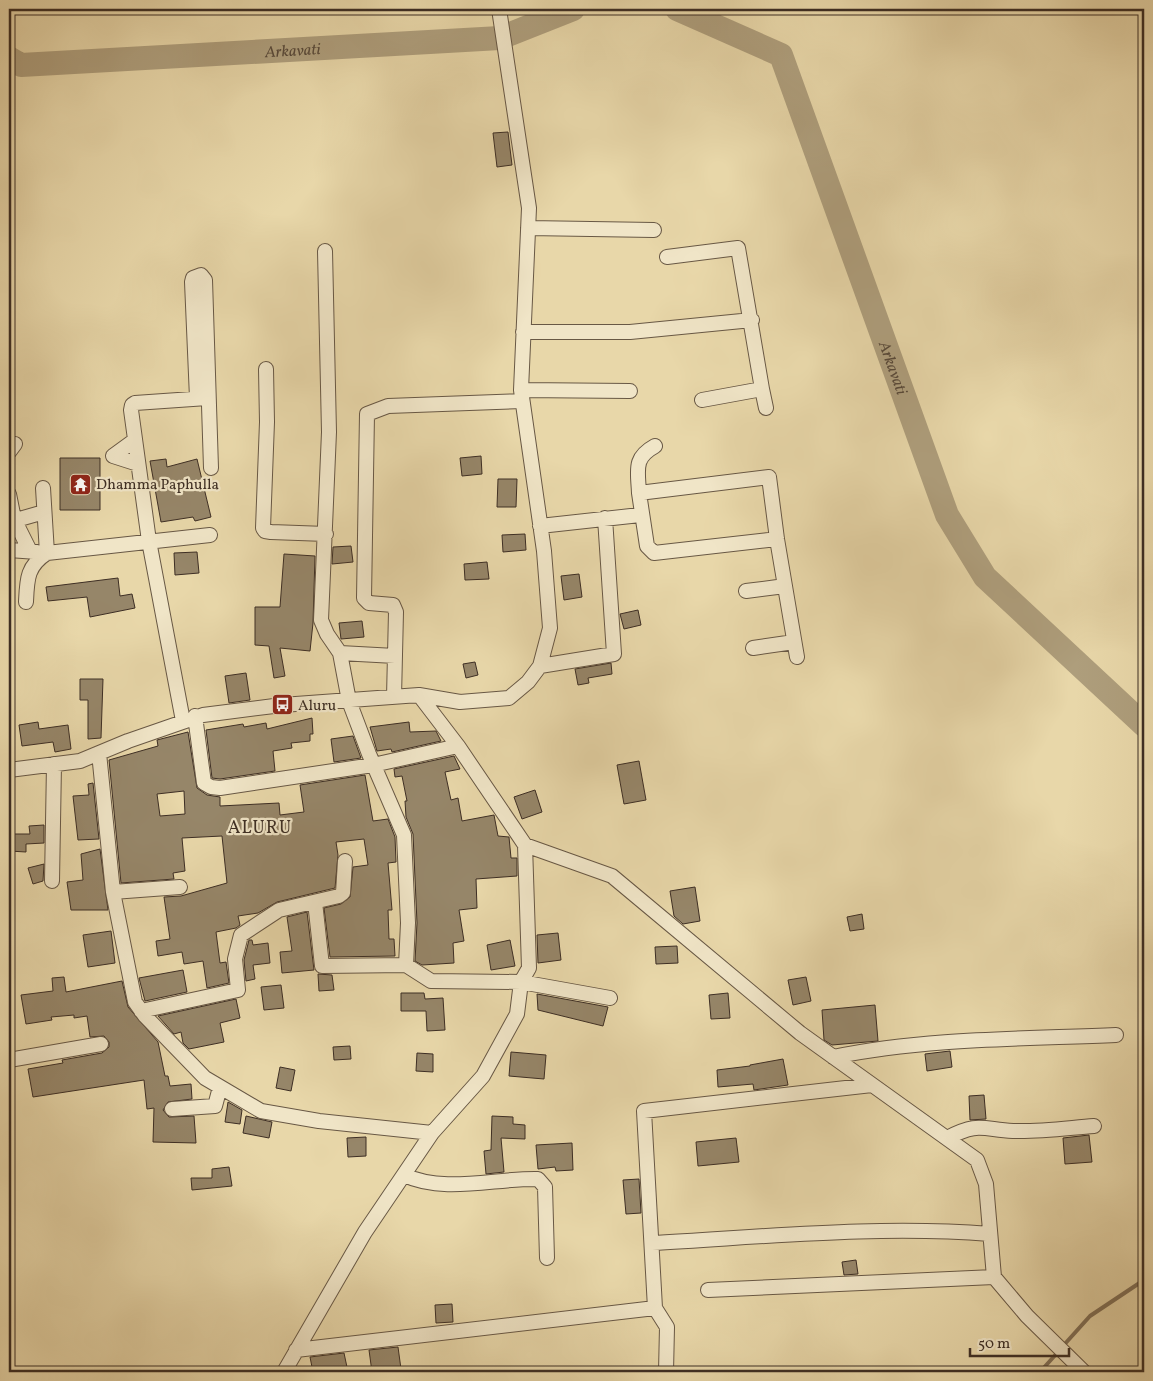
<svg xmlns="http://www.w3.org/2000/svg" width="1153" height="1381" viewBox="0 0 1153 1381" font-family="Vollkorn,serif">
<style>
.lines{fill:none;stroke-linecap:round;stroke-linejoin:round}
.stream{stroke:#817159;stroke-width:4}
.river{stroke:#ae9e7c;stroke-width:24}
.building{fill:#968669;stroke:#3d2e24;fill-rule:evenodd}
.minor-casing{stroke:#685845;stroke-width:16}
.minor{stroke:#f0e5c7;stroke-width:14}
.labels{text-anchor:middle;stroke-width:4.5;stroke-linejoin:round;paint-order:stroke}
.poi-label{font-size:15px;fill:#3d2e24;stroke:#f0e5c7;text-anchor:start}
.water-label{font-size:16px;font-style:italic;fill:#594a3a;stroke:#f0e5c7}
.quarter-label{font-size:18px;letter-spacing:1px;fill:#3d2e24;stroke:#f0e5c7}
</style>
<rect width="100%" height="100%" fill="#e8d7a9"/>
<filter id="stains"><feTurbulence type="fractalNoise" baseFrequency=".004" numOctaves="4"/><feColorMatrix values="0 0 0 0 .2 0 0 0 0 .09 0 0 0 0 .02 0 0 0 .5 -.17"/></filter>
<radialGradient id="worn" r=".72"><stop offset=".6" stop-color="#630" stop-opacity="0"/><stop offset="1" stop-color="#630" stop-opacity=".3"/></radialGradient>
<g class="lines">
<path class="stream" d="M1063 1346 1090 1316 1144 1280
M1040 1372 1058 1352"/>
<g class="river">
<path id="s1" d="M677 9 781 55 947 515 985 577 1144 725"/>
<path id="s2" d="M9 58 21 65 500 38 573 9"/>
</g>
</g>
<path class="building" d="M508 132 512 165 497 167 493 133Z
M481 456 482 474 462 476 460 458Z
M60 458H100V510H60Z
M166 459 167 467 197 459 211 517 195 521 193 517 161 522 150 461Z
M498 479H517L516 507H497Z
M525 534 526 550 503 552 502 535Z
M351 546 353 562 332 564 333 547Z
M197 552 199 573 175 575 174 553Z
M284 554 315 556 313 623 310 651 280 648 285 676 274 678 269 646 255 645V607H280Z
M487 562 489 579 465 580 464 564Z
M579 574 582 597 564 600 561 576Z
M118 578 120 596 132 594 135 608 90 617 87 597 48 601 46 587Z
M638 610 641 625 624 629 620 614Z
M362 621 364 637 341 639 339 623Z
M475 662 478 675 466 678 463 664Z
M611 663 612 674 588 678 589 683 578 685 575 669Z
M246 673 250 700 229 703 225 676Z
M80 679H103L101 738 88 739V700H80Z
M312 718 313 734H310V741L291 743 292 748 273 751 275 771 220 779 212 778 206 730 243 724 244 727 266 723 267 729Z
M38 722 39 729 68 725 71 749 55 752 53 742 22 746 19 725Z
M409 722 410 732 436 731 441 741 392 752 391 749 377 751 370 727Z
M188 732 197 788 207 795 220 797V806L279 803 280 815 304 812 300 785 365 775 373 821 388 819 395 837 396 862 388 863 392 910H388L389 939H394L395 956 330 957 324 908 341 904 350 897 353 867 368 865 364 839 336 842 338 855 335 888 277 902 258 913 238 916 240 925 236 928 216 932 220 963 226 962 229 983 207 988 203 961 184 964 182 952 158 956 156 941 170 939 164 897 181 896 227 883 222 836 182 838 185 871 173 873 174 879 121 883 109 760 158 746 157 740ZM184 791 185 814 160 816 157 794Z
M353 736 361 758 334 762 331 739Z
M454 756 460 769 445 772 451 800 458 798 462 821 494 815 498 836 509 837 511 858H517V876L476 879 477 908 459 910 464 941 453 943 454 963 422 965 415 961 417 923 413 834 406 817 405 801H407L402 776 395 777 394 769Z
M639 761 646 800 624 804 617 765Z
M93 783 99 839 78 840 73 796 89 795 88 784Z
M535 790 542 812 522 819 514 797Z
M44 825V843L26 844V852L9 851V834H30L29 826Z
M100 849 108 910H71L67 882 83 880 81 854Z
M44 864 43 881 33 884 28 868Z
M695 887 700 921 683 924 674 916 670 891Z
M307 912 314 970 282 973 280 952 292 951 287 917Z
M862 914 864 929 850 931 847 917Z
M111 931 115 963 88 967 83 935Z
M558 933 561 960 538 963 537 935Z
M249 940H252L253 945 268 943 270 963 253 965 255 979 246 981 244 960Z
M510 940 515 966 491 970 487 945Z
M677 946 678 963 656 964 655 947Z
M183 970 187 992 145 1001 139 978Z
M318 974 332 975 334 990 319 991Z
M64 977 66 992 122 981 128 1007 158 1042 165 1076H168L170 1086 191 1084 192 1099 168 1102 163 1110 169 1117 194 1116 196 1143 153 1142 154 1108 147 1109 144 1080 33 1097 28 1069 63 1063 62 1060 102 1053 109 1047V1042L104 1036 90 1037 87 1016 74 1018V1015L51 1017 52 1020 26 1024 21 995 53 991 52 978Z
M806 977 811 1001 793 1005 788 980Z
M281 985 284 1008 264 1010 261 987Z
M401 993H424L425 999 443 998 445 1030 427 1031 426 1011H401Z
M728 993 730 1018 711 1019 709 995Z
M537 994 608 1007 603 1026 538 1010Z
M236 999 240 1018 220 1023 224 1042 189 1049 183 1043 181 1032 174 1034 158 1016Z
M875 1005 878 1041 832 1045 824 1040 822 1010Z
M350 1046 351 1059 334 1060 333 1047Z
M950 1051 952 1067 927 1071 925 1054Z
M511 1052 546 1055 544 1079 509 1076Z
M417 1053 433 1054V1072L416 1071Z
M783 1059 788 1085 754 1090 753 1084 718 1087 717 1070 750 1066V1065Z
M280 1067 295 1070 291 1091 276 1088Z
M984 1095 986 1119 970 1120 969 1096Z
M228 1102 242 1110 240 1124 225 1122Z
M246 1116 272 1122 269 1138 243 1133Z
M492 1116 513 1117V1124L525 1125V1139L501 1138 504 1172 486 1174 484 1151 491 1150Z
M1089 1135 1092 1162 1065 1164 1063 1138Z
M366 1137V1156L348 1157 347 1138Z
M736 1138 739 1162 698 1166 696 1142Z
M572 1143 573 1170 556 1171 555 1167 538 1169 536 1145Z
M229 1167 232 1186 192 1190 191 1178H212V1169Z
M639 1179 641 1213 626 1214 623 1180Z
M856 1260 858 1274 844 1275 842 1262Z
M452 1304 453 1322 436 1323 435 1305Z
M398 1347 401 1369 372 1372 369 1350Z
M344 1353 348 1372H313L310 1357Z"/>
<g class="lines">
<defs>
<path id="minor" d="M528 228 654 230
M325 251 329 432 321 620 327 634 340 653 395 656
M667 257 738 248 762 389 702 400
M523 332H630L752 320
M266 369 267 422 263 528 265 531 271 532 326 534
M762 389 766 408
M521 390 630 391
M197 398 192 282 193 278 201 275 205 280 211 468
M135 440 113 456 138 464
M9 452 15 444
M43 488 47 553 210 535
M639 493C638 470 633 458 655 446
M9 494 14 519 30 551
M9 522 44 512
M540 526 640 515
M777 539 654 553 647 546 639 493 769 477 777 539 797 657
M9 550 37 552
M746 591 785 586
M26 602C27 579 27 566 47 553
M753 648 794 642
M340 653 349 701 369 754 404 835 408 923 406 965
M540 666 614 654 605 518
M419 695 458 746 525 845 612 876 800 1033 977 1160 986 1184 994 1277 1027 1316 1084 1372
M394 697 396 612 393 605 369 603 364 598 367 414 388 406 522 401
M195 716 204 783 211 787 220 788 373 765 458 746
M183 721 149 541 131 410 132 405 135 403 207 398
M99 753 113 892 135 1002 145 1016 205 1078 261 1111 319 1121 432 1133
M9 770 80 761 128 741 203 715 282 705 419 695 460 702 509 698 528 682 540 666 550 628 544 551 521 390 529 208 499 9
M52 881 54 764
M113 892 180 887
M315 902 322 966 406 965 431 981 521 982 610 998
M141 1011 238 990 235 959 241 935 279 910 339 896 343 893 345 861
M833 1057C925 1038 1021 1039 1116 1035
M9 1060 101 1044
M172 1109 215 1106 220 1087
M947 1138C978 1122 981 1129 1013 1131 1039 1132 1068 1128 1094 1126
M404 1175C445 1194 494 1178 538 1179L545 1187 547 1258
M652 1243C764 1237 878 1225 990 1234
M708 1290 994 1277
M296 1350 655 1308
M284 1372 365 1232 432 1133 483 1076 517 1014 521 982 529 968 525 845
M666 1372 667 1327 655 1308 644 1111 872 1085"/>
</defs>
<use href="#minor" class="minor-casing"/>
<use href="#minor" class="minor"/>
</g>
<defs>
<symbol id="temple-square" viewBox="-11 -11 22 22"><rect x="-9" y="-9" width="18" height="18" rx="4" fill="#8f2418" stroke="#f0e5c7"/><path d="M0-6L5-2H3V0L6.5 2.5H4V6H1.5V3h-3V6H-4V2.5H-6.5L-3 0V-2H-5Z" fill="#fff"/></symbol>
<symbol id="bus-square" viewBox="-11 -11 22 22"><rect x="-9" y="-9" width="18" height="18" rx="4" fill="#8f2418" stroke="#f0e5c7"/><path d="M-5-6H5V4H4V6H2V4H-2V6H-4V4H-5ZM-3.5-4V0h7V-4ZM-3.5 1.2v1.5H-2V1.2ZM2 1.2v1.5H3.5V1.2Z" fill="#fff"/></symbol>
</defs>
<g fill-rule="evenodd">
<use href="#temple-square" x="68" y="472" width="25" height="25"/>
<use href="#bus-square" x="270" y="692" width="25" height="25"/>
</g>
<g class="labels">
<g class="poi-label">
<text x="96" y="489">Dhamma Paphulla</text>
<text x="298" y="710">Aluru</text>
</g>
<g class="water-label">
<text dy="6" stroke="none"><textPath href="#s2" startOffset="286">Arkavati</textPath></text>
<text dy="6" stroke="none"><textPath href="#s1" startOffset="446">Arkavati</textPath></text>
</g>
<g class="quarter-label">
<text x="260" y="833">ALURU</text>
</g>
</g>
<rect width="1153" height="1381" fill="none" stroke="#e8d7a9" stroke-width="30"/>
<rect x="10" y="10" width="1133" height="1361" fill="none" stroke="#3d2e24" stroke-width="2.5"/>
<rect x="15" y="15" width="1123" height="1351" fill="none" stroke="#3d2e24"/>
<path d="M970 1348v8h99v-8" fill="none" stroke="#3d2e24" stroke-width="2.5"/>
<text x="978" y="1348" font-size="15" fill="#3d2e24" stroke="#f0e5c7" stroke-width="4" paint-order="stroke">50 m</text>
<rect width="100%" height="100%" filter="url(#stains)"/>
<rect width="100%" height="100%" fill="url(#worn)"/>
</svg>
